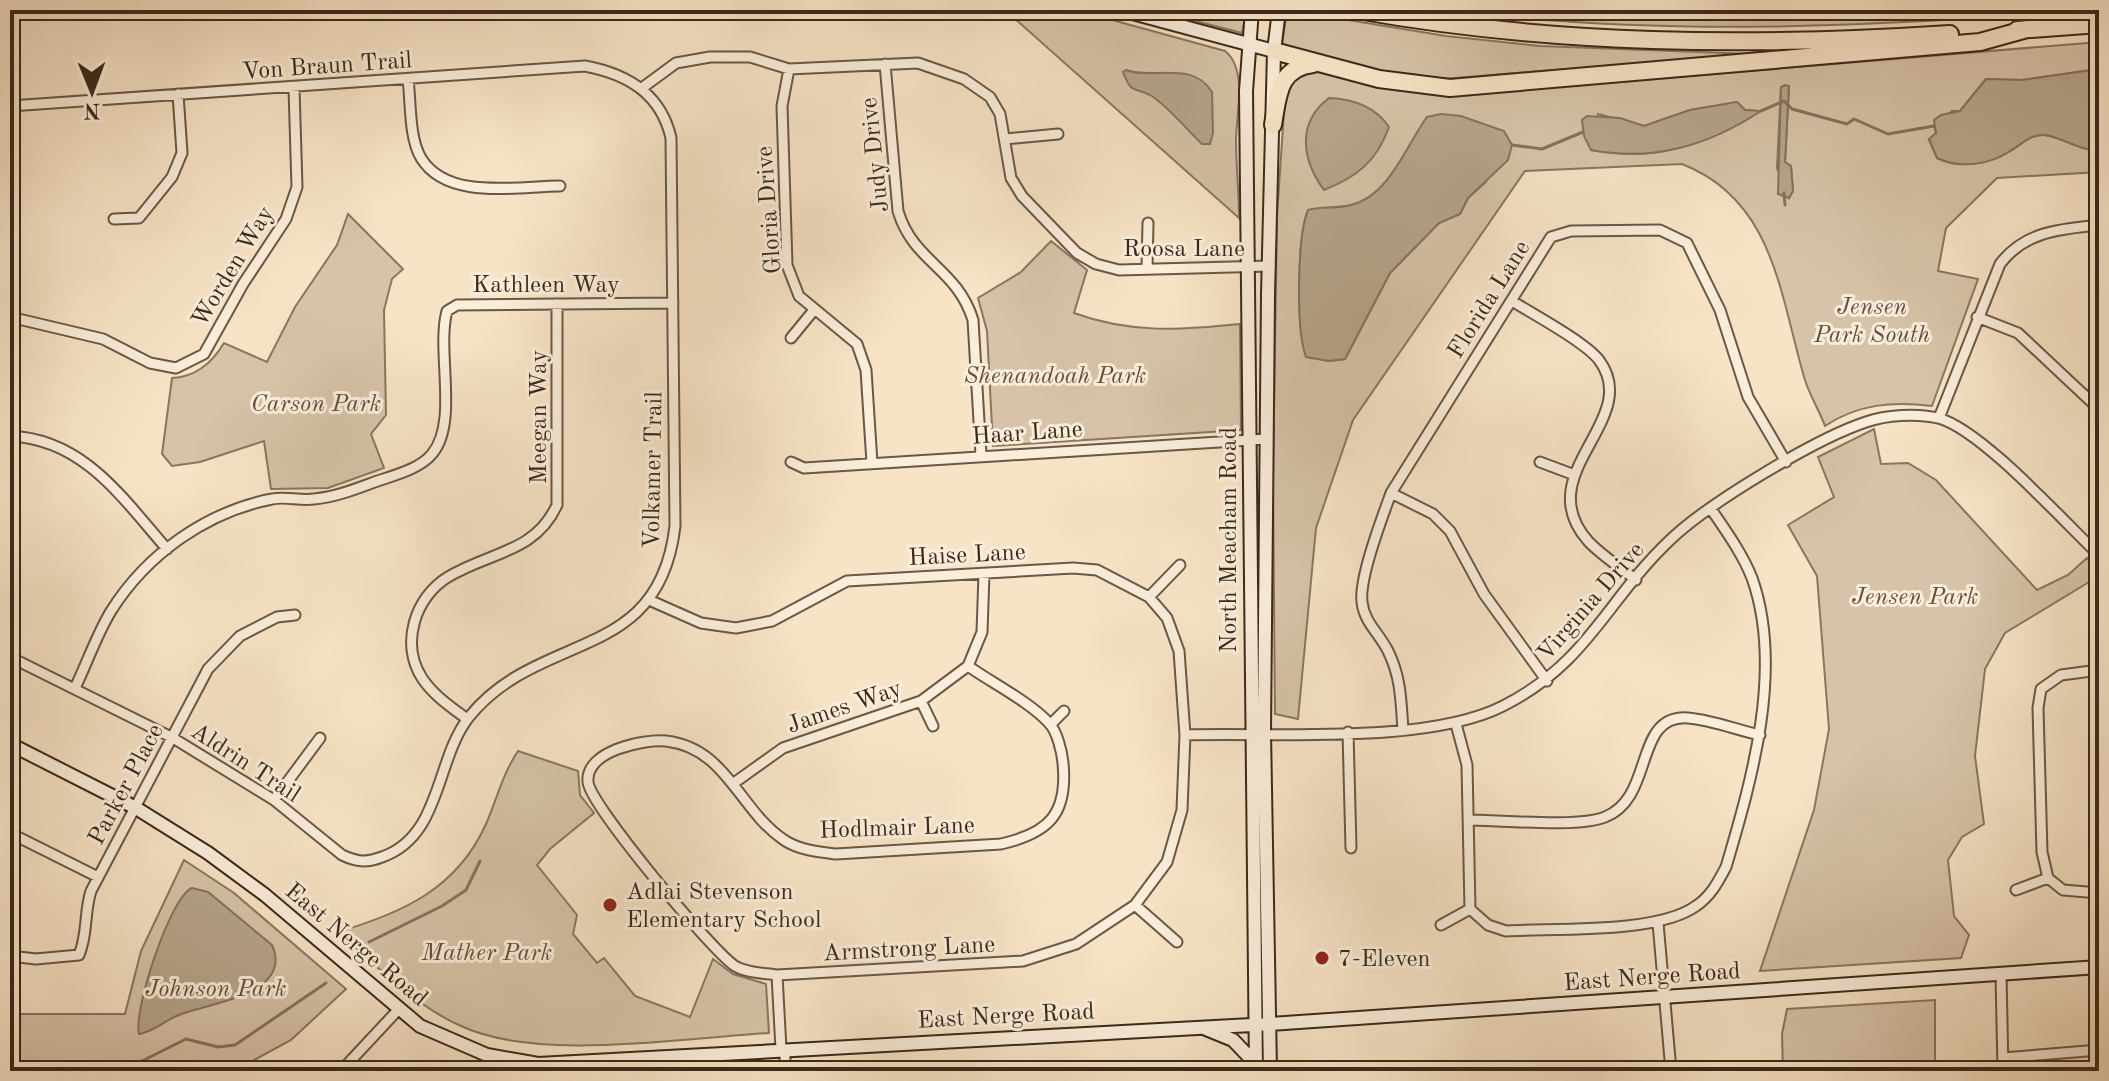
<svg xmlns="http://www.w3.org/2000/svg" width="2109" height="1081" viewBox="0 0 2109 1081" font-family="'Old Standard TT',serif">
<style>
.green{fill:#d7c3a9;stroke:#887662;stroke-width:2;fill-rule:evenodd}
.water{fill:#b7a48c;stroke:#85735e;stroke-width:2}
.lines{fill:none;stroke-linecap:round;stroke-linejoin:round}
.stream{stroke:#85735e;stroke-width:3}
.minor-casing{stroke:#695845;stroke-width:13}
.secondary-casing{stroke:#3a291a;stroke-width:16}
.motorway-casing{stroke:#3a291a;stroke-width:20}
.minor{stroke:#faedda;stroke-width:9}
.secondary{stroke:#faedda;stroke-width:12}
.motorway{stroke:#f7e3c6;stroke-width:16}
.poi-dot{fill:#8f2418;stroke:#faedda;stroke-width:3}
.labels{text-anchor:middle;stroke-width:6;stroke-linejoin:round;paint-order:stroke}
.street-label{font-size:24px;fill:#3a291a;stroke:#faedda}
.park-label{font-size:24px;font-style:italic;fill:#61503e;stroke:#faedda}
.poi-label{font-size:24px;fill:#3a291a;stroke:#faedda;text-anchor:start}
</style>
<rect width="100%" height="100%" fill="#f7e3c6"/>
<filter id="stains"><feTurbulence type="fractalNoise" baseFrequency=".0025" numOctaves="4"/><feColorMatrix values="0 0 0 0 .2 0 0 0 0 .09 0 0 0 0 .02 0 0 0 .5 -.17"/></filter>
<radialGradient id="worn" r=".72"><stop offset=".6" stop-color="#630" stop-opacity="0"/><stop offset="1" stop-color="#630" stop-opacity=".3"/></radialGradient>
<path class="green" d="M1005 10H1076L1225 51C1248 69 1236 115 1236 141 1236 166 1239 192 1239 218Z
M1204 10H1247L1242 33 1188 19Z
M1287 10 1446 36 1540 46 1753 54 1430 80 1372 70 1282 45Z
M1447 10 1766 19 1950 10H2099C1880 26 1666 38 1447 10Z
M2099 42V69L2022 80 1986 79 1960 111H1952L1934 126 1936 133 1929 140 1937 158C1960 169 1989 165 2010 151 2021 145 2030 134 2044 135 2063 137 2079 151 2099 150V172L1997 178 1946 228 1938 271 1978 279 1932 406C1893 401 1858 404 1825 426 1819 410 1810 396 1805 380 1780 297 1775 200 1682 164L1525 171 1353 420 1316 528 1298 719 1275 714 1273 479 1277 216 1285 97 1287 87 1298 74 1315 71 1394 90 1458 95ZM1781 87H1789L1785 162 1791 166 1793 191 1789 198 1777 168ZM1737 102 1745 110 1758 111C1743 124 1737 124 1720 132 1672 153 1644 159 1591 150L1598 114 1644 126 1690 110ZM1427 117 1486 182 1468 198 1460 214 1439 223 1390 273 1345 359 1329 361 1306 356C1296 330 1297 237 1308 211 1322 206 1337 209 1351 205 1390 196 1406 146 1427 117Z
M348 214 403 269 392 279 384 310 386 415 371 434 384 468 328 488 271 489 264 441 200 462 172 466 162 454 172 378C196 377 212 363 224 343L267 362 295 307 337 245Z
M1051 241 1087 270 1074 313C1131 334 1182 330 1240 324L1241 430 993 446 987 331 978 298 1021 272Z
M1874 429 1881 464 1908 463 1936 480 2037 590 2068 575 2087 558 2099 570V576L2005 633 1985 669 1975 756 1984 824 1962 837 1948 860 1954 916 1969 935 1961 958 1760 971 1814 810 1829 729 1817 576 1788 525 1834 497 1818 457Z
M518 751 578 771 580 795 594 813 550 849 537 865 577 915 573 934 597 963 604 958 635 996 690 1017 713 959 733 974 766 984 769 1033C682 1038 538 1062 461 1026 413 1005 374 963 338 932 402 913 457 889 486 824 497 799 502 775 518 751Z
M184 860 234 893 346 989 291 1040 234 1071H10V1014H125L141 951Z
M1935 1000V1071H1783L1782 1034 1787 1009Z"/>
<path class="water" d="M2099 69V150C2079 151 2063 137 2044 135 2030 134 2021 145 2010 151 1989 165 1960 169 1937 158L1929 139 1936 133 1934 120 1941 115 1960 111 1986 79 2022 80Z
M1126 70C1152 80 1193 60 1212 92L1213 133 1210 144H1202C1188 131 1166 104 1150 95 1134 87 1131 94 1123 72Z
M1785 85 1789 86 1785 162 1791 166 1793 191 1789 198 1778 194 1781 87Z
M1329 98C1353 99 1375 106 1389 127 1377 161 1357 177 1324 190 1302 160 1296 123 1329 98Z
M1737 102 1745 110 1761 111C1709 145 1655 162 1591 150L1584 136 1582 120 1587 116 1620 118 1644 126 1690 110Z
M1441 114 1461 116 1504 131 1512 145 1508 160 1468 198 1460 214 1439 223 1390 273 1345 359 1329 361 1306 357C1296 330 1297 237 1308 210 1322 206 1337 209 1351 205 1389 196 1406 146 1427 117Z
M192 888 208 892 272 945C294 994 209 1003 179 1015 165 1020 154 1032 139 1034 133 1011 170 897 192 888Z"/>
<g class="lines">
<path class="stream" d="M1761 111 1784 101 1792 109 1847 124 1854 119 1888 134 1934 126
M1512 145 1542 149 1583 132
M1784 193 1785 205
M369 942 442 906 466 890 480 861
M67 1068 140 1062 186 1039 218 1047 235 1045 326 983"/>
<defs>
<path id="minor" d="M885 64 898 211C913 262 957 268 973 320L981 455
M789 69 782 106 787 265 799 296 857 344 866 370 872 463
M408 79C411 103 409 138 421 158 447 201 518 186 560 186
M642 88 676 63 710 57H750L789 69 918 63 964 79 990 97 1000 114 1011 178 1022 196 1077 253 1096 264 1119 270 1270 266
M10 106 585 66C628 74 661 94 671 138L675 526C659 665 540 629 469 717 435 760 442 836 382 857 366 863 357 862 342 855L274 800 173 738 10 657
M1005 139 1058 134
M114 219 139 218 172 177 182 153 178 94
M1147 269 1148 223
M1512 301C1533 314 1585 342 1599 360 1644 420 1528 473 1588 541 1601 555 1620 567 1636 580
M10 317 103 339 150 363 176 368 204 354 243 284 286 219 297 187 294 88
M1977 317 2018 333 2099 409
M791 338 814 310
M2088 398 2099 386
M1939 418 2000 264C2025 231 2061 229 2099 225
M10 436C84 439 123 499 167 549
M791 462 804 468 1267 439
M1540 462 1572 474
M1391 493 1433 514 1450 531 1484 594 1547 681
M1149 597 1180 565
M649 600 701 623 736 628 772 621 847 581 1073 568 1097 570 1149 597 1167 618 1179 651 1185 735 1182 810 1167 862 1135 905 1076 944 1023 961 777 975C764 973 746 973 735 966 712 951 590 805 588 782 585 751 643 739 666 741 727 748 739 810 784 840 799 850 818 852 836 854L1001 844C1049 833 1068 814 1063 763 1062 752 1057 731 1049 723 1030 702 992 683 968 666
M75 688C87 663 97 634 111 611 147 554 206 512 272 499 285 496 300 501 314 499 335 497 353 490 372 483 391 476 419 470 432 454 459 422 436 351 447 311L457 305 673 303
M921 701 933 726
M467 719C451 707 433 695 422 678 400 644 415 597 448 577 489 552 535 553 557 505V304
M1051 724 1064 711
M1456 724 1467 765 1470 909 1488 925 1506 931C1556 928 1657 934 1696 906 1711 896 1718 882 1726 867 1752 779 1784 668 1752 578 1742 553 1726 531 1711 509
M1403 730C1401 701 1401 677 1388 651 1379 633 1364 622 1362 602 1359 578 1382 518 1391 493L1551 237 1571 231 1660 230 1687 243 1720 310 1748 397 1786 462
M1348 732 1351 848
M1185 735C1274 732 1426 745 1503 706 1588 663 1606 601 1669 541 1707 504 1815 439 1866 422 1886 415 1916 413 1938 418 1981 429 2064 522 2099 555
M734 783 783 748 921 701 968 666 982 632 984 574
M274 800 320 738
M1470 820C1502 820 1578 828 1605 817 1655 798 1633 714 1688 718 1712 720 1737 730 1760 735
M10 833 98 877
M2048 878 2042 852 2038 708 2041 689 2061 675 2099 670
M2048 878 2063 890 2099 893
M2016 890 2048 878
M1135 905 1177 942
M1658 923 1671 1071
M1441 925 1470 909
M10 956 36 959 79 955C88 934 84 912 91 891L208 669 240 636 277 617 295 615
M2001 974 2003 1071
M777 975 781 1049
M785 1049V1071
M2003 1058 2099 1050
M341 1071 397 1011"/>
<path id="secondary" d="M1121 10 1274 51
M1252 10 1246 91 1256 1071
M10 744 136 808 208 853 265 895 420 1026 487 1055 538 1064 1270 1024 2099 967
M1206 1029 1233 1040 1255 1063
M1270 1071 1264 732 1268 294 1274 51 1279 10"/>
<path id="motorway" d="M1357 10C1553 45 1751 47 1950 34
M2017 30 2099 24
M1274 51 1379 79 1450 88 1980 42 2027 29
M1273 125C1278 96 1278 68 1313 64"/>
</defs>
<use href="#minor" class="minor-casing"/>
<use href="#secondary" class="secondary-casing"/>
<use href="#motorway" class="motorway-casing"/>
<use href="#minor" class="minor"/>
<use href="#secondary" class="secondary"/>
<use href="#motorway" class="motorway"/>
</g>
<g class="poi-dot">
<circle cx="610" cy="905" r="8"/>
<circle cx="1322" cy="958" r="8"/>
</g>
<g class="labels">
<g class="street-label">
<text transform="translate(327 65) rotate(-4)" y="8">Von Braun Trail</text>
<text transform="translate(874 155) rotate(-96)" y="8">Judy Drive</text>
<text transform="translate(768 210) rotate(-94)" y="8">Gloria Drive</text>
<text x="1184" y="256">Roosa Lane</text>
<text transform="translate(232 266) rotate(-59)" y="8">Worden Way</text>
<text x="546" y="292">Kathleen Way</text>
<text transform="translate(1488 299) rotate(-58)" y="8">Florida Lane</text>
<text transform="translate(538 417) rotate(-90)" y="8">Meegan Way</text>
<text transform="translate(1027 432) rotate(-4)" y="8">Haar Lane</text>
<text transform="translate(652 470) rotate(-89)" y="8">Volkamer Trail</text>
<text transform="translate(1228 540) rotate(-90)" y="8">North Meacham Road</text>
<text transform="translate(967 554) rotate(-3)" y="8">Haise Lane</text>
<text transform="translate(1590 601) rotate(-49)" y="8">Virginia Drive</text>
<text transform="translate(844 706) rotate(-19)" y="8">James Way</text>
<text transform="translate(246 762) rotate(33)" y="8">Aldrin Trail</text>
<text transform="translate(125 784) rotate(-62)" y="8">Parker Place</text>
<text transform="translate(897 827) rotate(-2)" y="8">Hodlmair Lane</text>
<text transform="translate(357 944) rotate(40)" y="8">East Nerge Road</text>
<text transform="translate(909 948) rotate(-3)" y="8">Armstrong Lane</text>
<text transform="translate(1652 976) rotate(-4)" y="8">East Nerge Road</text>
<text transform="translate(1006 1015) rotate(-3)" y="8">East Nerge Road</text>
</g>
<g class="park-label">
<text x="1872" y="314">Jensen<tspan x="1872" dy="28">Park South</tspan></text>
<text x="1055" y="383">Shenandoah Park</text>
<text x="316" y="411">Carson Park</text>
<text x="1915" y="604">Jensen Park</text>
<text x="487" y="960">Mather Park</text>
<text x="216" y="996">Johnson Park</text>
</g>
<g class="poi-label">
<text x="626" y="899">Adlai Stevenson<tspan x="626" dy="28">Elementary School</tspan></text>
<text x="1338" y="966">7-Eleven</text>
</g>
</g>
<rect width="2109" height="1081" fill="none" stroke="#f7e3c6" stroke-width="40"/>
<rect x="12" y="12" width="2085" height="1057" fill="none" stroke="#3a291a" stroke-width="4"/>
<rect x="20" y="20" width="2069" height="1041" fill="none" stroke="#3a291a" stroke-width="2"/>
<g transform="translate(92 92) rotate(179)" stroke="#faedda" stroke-width="6" paint-order="stroke">
<path d="M0-6L14 30L0 20L-14 30Z" fill="#3a291a"/>
<text y="-12" font-size="22" font-weight="bold" text-anchor="middle" fill="#3a291a">N</text>
</g>
<rect width="100%" height="100%" filter="url(#stains)"/>
<rect width="100%" height="100%" fill="url(#worn)"/>
</svg>
